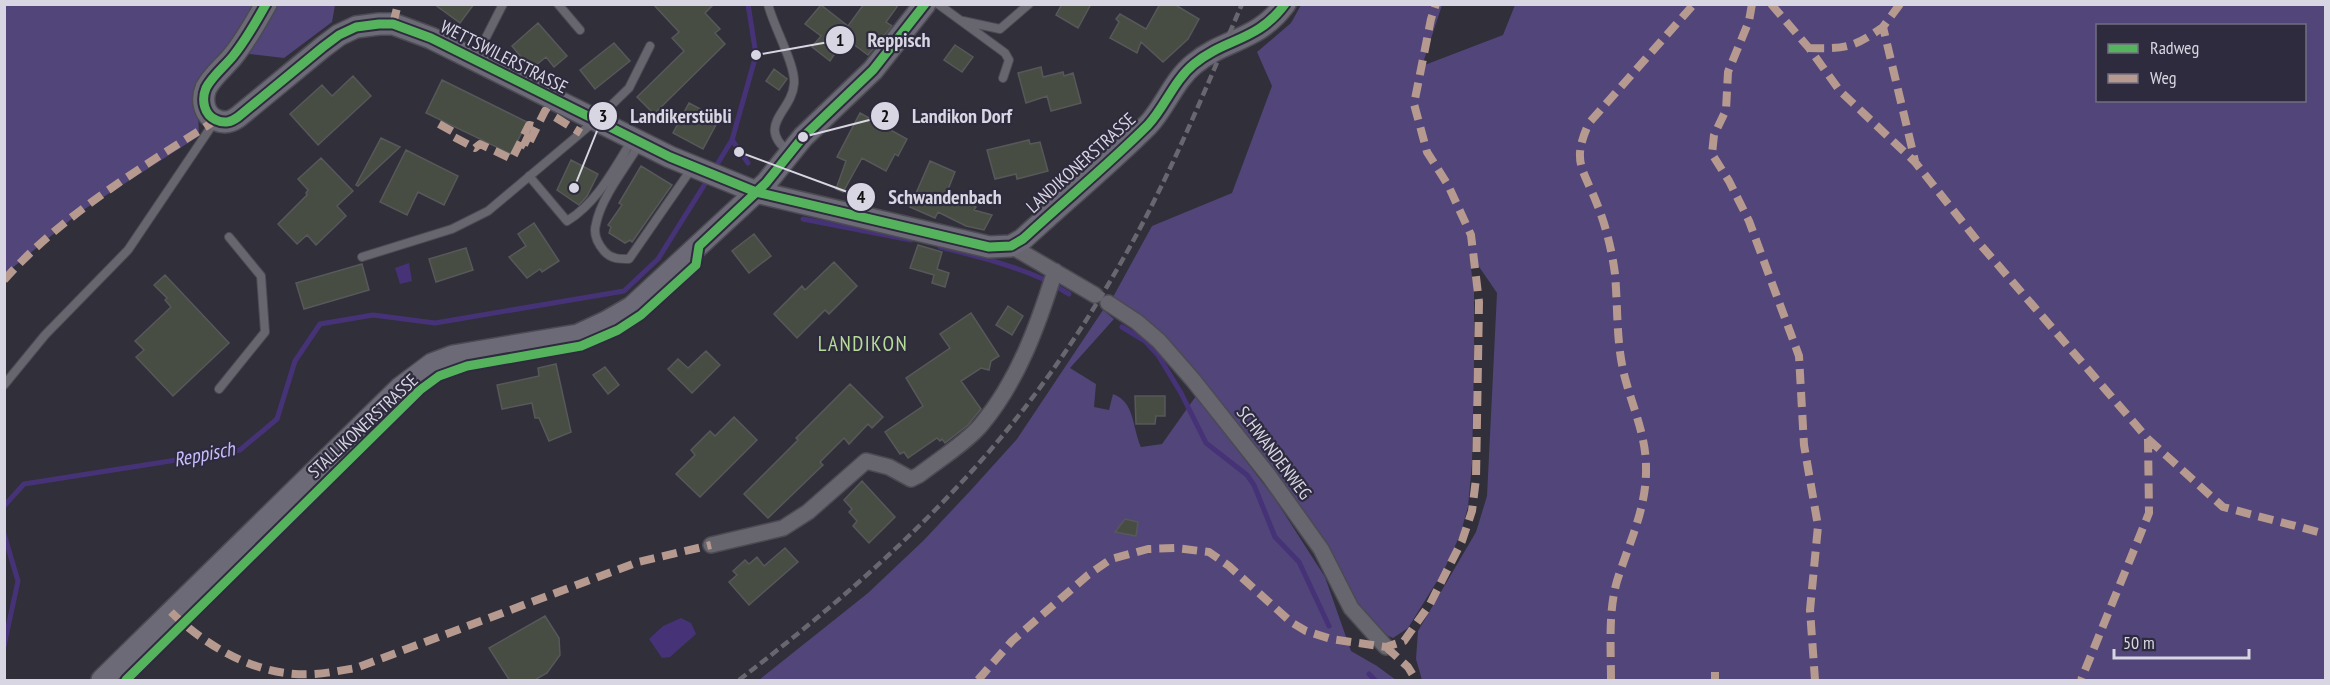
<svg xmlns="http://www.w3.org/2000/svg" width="2330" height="685" viewBox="0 0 2330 685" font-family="'PT Sans Narrow',sans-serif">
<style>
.green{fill:#52457a;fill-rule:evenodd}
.water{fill:#463377}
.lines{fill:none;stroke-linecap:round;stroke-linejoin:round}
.stream{stroke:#463377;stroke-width:5}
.building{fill:#484d44;stroke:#565859;stroke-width:1.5}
.lane-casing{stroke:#4c4a53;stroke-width:10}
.street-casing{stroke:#4c4a53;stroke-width:18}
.secondary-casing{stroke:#4c4a53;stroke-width:24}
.lane{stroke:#67656e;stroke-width:8}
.street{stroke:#67656e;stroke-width:15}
.secondary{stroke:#6c6a76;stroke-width:21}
.rail{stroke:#68666f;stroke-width:4.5;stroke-dasharray:9 4.5;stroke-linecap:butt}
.quiet{stroke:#b69a8f;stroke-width:8;stroke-dasharray:15 8;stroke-linecap:butt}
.cycleway-casing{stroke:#2e2b3e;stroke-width:13}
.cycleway{stroke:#56b35d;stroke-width:9}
.labels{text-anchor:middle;stroke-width:4.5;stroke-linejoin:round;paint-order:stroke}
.street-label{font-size:18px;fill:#d8d6e2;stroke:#2e2b3e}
.water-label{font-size:20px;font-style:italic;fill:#c8bcfc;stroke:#2e2b3e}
.quarter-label{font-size:21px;letter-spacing:1.5px;fill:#b7dc96;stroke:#2e2b3e}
.leader{fill:none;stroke:#d8d6e2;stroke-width:2}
.callout-dot{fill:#d8d6e2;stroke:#2e2b3e;stroke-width:2}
.mark-label{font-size:18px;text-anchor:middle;font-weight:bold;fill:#111}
.callout-label{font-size:20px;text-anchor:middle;font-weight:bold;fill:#d8d6e2;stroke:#2e2b3e;stroke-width:4.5;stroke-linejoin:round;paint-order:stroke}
</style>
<rect width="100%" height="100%" fill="#312f3a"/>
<path class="green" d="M5 5H335L332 22 284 58 233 52 198 109 199 136 80 212 5 274Z
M1301 5H1442L1422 66 1503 35 1515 5H2325V680H1422L1416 659 1418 631 1476 532 1487 496 1497 293 1469 252 1474 292V361L1472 463 1468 507 1460 535 1444 570 1408 628 1393 638 1379 632 1353 601 1155 329 1113 297 1152 226 1232 193 1272 86 1257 52 1291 23ZM2098 26H2304V100H2098Z
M1103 310 1114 319 1070 368 1096 384 1094 407 1109 410 1113 394C1135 402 1132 427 1141 447L1162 444 1196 396 1275 499 1325 577 1351 651 1377 666 1396 680H759L868 593 924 540 971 490 1017 439Z"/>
<path class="water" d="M409 263 412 281 400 284 395 268Z
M681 618 691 623 696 634 670 657 662 658 649 639 663 626Z"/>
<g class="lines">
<path class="stream" d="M732 140 748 163
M713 171 732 140 756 55 748 4
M803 219 911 240
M940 247C975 256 1010 264 1043 279
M1059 288 1069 294
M1122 327 1145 341 1158 355 1181 393 1206 443 1247 475 1254 485 1275 537 1299 562 1329 626
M4 506 24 484 240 450 277 419 295 361 320 324 373 315 435 323 624 291 658 259 708 179
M4 534 18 581 4 646
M1369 674 1375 680"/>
</g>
<path class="building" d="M434 4H474L460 23Z
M653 4H714L705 13 720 29 715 33 725 44 654 114 637 97 684 51 672 38 679 32Z
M864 4H899L886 22 892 26 868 55 845 38 830 61 812 47 821 36 805 24 821 5 848 26Z
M1062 4H1091L1078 28 1056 15Z
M1160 4H1174L1199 19 1188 39 1163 62 1141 42 1137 53 1110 38 1119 22 1116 19 1120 14 1146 29Z
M538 23 567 56 554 67 546 57 531 69 512 46Z
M614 43 630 61 595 89 580 70Z
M955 45 973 57 962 72 944 60Z
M1041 67 1043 77 1063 72 1064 76 1073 73 1081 103 1051 111 1047 96 1026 103 1018 73Z
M774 69 787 79 779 90 766 81Z
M353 76 371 96 318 145 290 114 322 85 332 96Z
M442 80 527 122 511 154 426 113Z
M689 103 719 119 703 149 673 133Z
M860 113 907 139 898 156 895 154 886 171 862 158 843 192 836 189 846 161 837 157Z
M381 138 400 147 358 186 356 185Z
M1029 140 1030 144 1040 142 1048 171 1017 179 1016 174 995 179 987 150Z
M406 150 458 176 444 205 418 192 407 215 380 202Z
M321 158 353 191 337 206 346 216 316 245 307 235 297 244 278 224 307 195 306 193 308 190 298 179Z
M571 160 598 174 587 196 579 205 557 190Z
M930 161 955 172 947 192 976 207 974 210 992 215 984 230 966 226 938 212 935 218 910 207Z
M641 166 672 185 632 242 630 240 625 243 609 233 611 227 608 225 622 205 619 203Z
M534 223 559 261 542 272 540 269 527 278 509 257 526 246 518 234Z
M754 234 771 256 749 273 732 251Z
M918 245 942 252 937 269 949 273 945 287 932 283 934 275 910 268Z
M466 248 473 270 436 282 429 259Z
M834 262 857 286 829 314 825 310 797 338 774 314 802 286 805 290Z
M362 264 369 290 304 309 296 283Z
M165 275 229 343 173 396 136 357 144 350 135 341 171 307 165 300 167 298 154 285Z
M1008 306 1023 316 1012 335 996 325Z
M971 313 999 356 991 361 989 370 981 368 961 381 981 409 968 425 945 443 942 439 940 441 937 438 908 458 904 452 900 454 885 432 923 406 906 378 950 348 940 334Z
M706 351 720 365 692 393 668 369 678 359 688 368Z
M556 364 571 432 549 441 539 418H535L532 403 502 409 497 385 539 376 538 368Z
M605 367 619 385 608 394 593 375Z
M850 384 883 417 872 428 868 424 849 444 844 438 820 462 823 465 768 518 744 494 798 440 796 438Z
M1135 396H1165V416H1156L1155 424H1136Z
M734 417 757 440 700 497 676 474 695 455 691 450 710 431 715 436Z
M862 481 895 517 869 543 853 526 857 521 849 512 852 509 844 500Z
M1125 519 1138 522 1136 536 1115 532Z
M785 548 798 562 749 605 729 582 737 575 733 571 745 560 749 564 757 557 764 566Z
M545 616 559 638 560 655 547 673 533 681H510L489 648Z"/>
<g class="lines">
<defs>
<path id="lane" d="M558 4 580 30
M768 4C773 26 796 65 794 84 792 112 755 125 789 152
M938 4 1005 53 1009 60 1003 78
M963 21 1000 29 1029 4
M475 59 503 4
M639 145C625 168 601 198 596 224 593 234 598 244 604 251 611 259 619 259 629 259L692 168
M529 176 567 221C597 203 614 169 632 140
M362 257 452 229 488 211 595 121 629 88 650 46
M4 385 45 335 128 250 215 121
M219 389 265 332 261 276 229 237"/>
<path id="street" d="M1011 246 1095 295
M1108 303 1137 322 1159 341 1193 380 1269 476 1321 549 1351 608 1386 647
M711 545 783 528 808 512 866 461 889 467 911 479 919 475C937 461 967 442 981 425 1018 381 1038 325 1055 271"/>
<path id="secondary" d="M266 4C256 22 246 40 233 56 225 66 212 76 206 88 201 100 204 115 216 120 225 124 231 122 238 117L323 47 339 35 356 27 379 24H393L431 38 670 157 756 192 989 247 1011 246 1023 239C1064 201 1108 165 1148 125 1165 107 1174 80 1194 64 1225 38 1257 42 1285 4
M102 680 400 388 432 364 453 356 578 335 606 322 632 307 766 183 803 137 873 70 925 4"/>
</defs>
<use href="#lane" class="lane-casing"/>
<use href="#street" class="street-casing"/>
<use href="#secondary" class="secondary-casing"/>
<use href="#lane" class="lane"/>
<use href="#street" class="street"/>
<use href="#secondary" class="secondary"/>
<path class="rail" d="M739 680C816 621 892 557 959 485 1023 417 1077 340 1123 259 1170 177 1205 90 1242 4"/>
<path class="quiet" d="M1752 4 1749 21 1728 72 1726 110 1714 135 1712 154 1729 181 1749 221 1799 356 1804 445 1818 526 1810 610 1815 680
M1771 4 1809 48 1840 91 1915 162 1979 243 2148 439 2149 513 2081 680
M1900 4 1883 27 1915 161
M393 24 398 4
M1809 48C1846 49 1853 48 1883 27
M439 124 455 133 454 137 475 148 480 144 512 159 529 125 533 126 524 145 527 147 545 111 581 133
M4 280C64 213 141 168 216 120
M2148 439 2223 507 2326 534
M171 612C209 649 261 678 315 674 329 673 343 670 356 668L638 562 711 545
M1386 647 1408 667 1416 680
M978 680 1012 641 1088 575 1111 559 1148 549 1175 548 1209 552 1229 566 1291 622 1306 631 1331 639 1386 647 1404 641 1430 604 1462 541 1472 511 1476 479 1479 302 1471 235 1448 185 1427 152 1414 104 1431 19 1436 4
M1611 680C1611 648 1608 612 1617 581 1629 543 1647 508 1646 467 1646 436 1633 408 1625 378 1616 344 1618 309 1615 274 1612 251 1606 226 1597 204 1583 168 1571 162 1589 123L1694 4
M1715 680V672"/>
<defs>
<path id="cycleway" d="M266 4C256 22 246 40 233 56 225 66 212 76 206 88 201 100 204 115 216 120 225 124 231 122 238 117L323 47 339 35 356 27 379 24H393L431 38 670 157 756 192 989 247 1011 246 1023 239C1064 201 1108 165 1148 125 1165 107 1174 80 1194 64 1225 38 1257 42 1285 4
M126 680 420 390 439 376 467 366 581 346 618 330 641 315 696 265 699 246 766 183 803 137 873 70 925 4"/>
</defs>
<use href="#cycleway" class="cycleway-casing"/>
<use href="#cycleway" class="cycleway"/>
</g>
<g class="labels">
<g class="street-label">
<text transform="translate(504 57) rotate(27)" y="6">WETTSWILERSTRASSE</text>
<text transform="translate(1081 163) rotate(-42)" y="6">LANDIKONERSTRASSE</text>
<text transform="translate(363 426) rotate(-43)" y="6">STALLIKONERSTRASSE</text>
<text transform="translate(1274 453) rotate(53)" y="6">SCHWANDENWEG</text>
</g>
<g class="water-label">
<text transform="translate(204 454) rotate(-11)" y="7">Reppisch</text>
</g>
<g class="quarter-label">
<text x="863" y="351">LANDIKON</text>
</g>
</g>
<path class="leader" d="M756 55L840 40M803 137L885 116M574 188L603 116M739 152L861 197"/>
<g class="callout-dot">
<circle cx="756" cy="55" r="6"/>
<circle cx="803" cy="137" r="6"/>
<circle cx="574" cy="188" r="6"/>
<circle cx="739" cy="152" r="6"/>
<circle cx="840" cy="40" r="15"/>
<circle cx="885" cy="116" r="15"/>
<circle cx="603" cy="116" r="15"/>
<circle cx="861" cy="197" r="15"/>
</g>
<g class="mark-label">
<text x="840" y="46">1</text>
<text x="885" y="122">2</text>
<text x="603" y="122">3</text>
<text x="861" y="203">4</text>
</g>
<g class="callout-label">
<text x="899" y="47">Reppisch</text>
<text x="962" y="123">Landikon Dorf</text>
<text x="681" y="123">Landikerstübli</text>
<text x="945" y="204">Schwandenbach</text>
</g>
<rect width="2330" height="685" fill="none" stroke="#d8d6e2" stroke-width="12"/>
<rect x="2096" y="24" width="210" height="78" fill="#2e2b3e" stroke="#726f80" stroke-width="1.5"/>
<rect x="2108" y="44" width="30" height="9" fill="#56b35d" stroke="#726f80" stroke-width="1.5"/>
<text x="2150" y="54" font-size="18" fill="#d8d6e2">Radweg</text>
<rect x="2108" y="74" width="30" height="9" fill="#b69a8f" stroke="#726f80" stroke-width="1.5"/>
<text x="2150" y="84" font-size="18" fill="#d8d6e2">Weg</text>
<path d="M2114 649v9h135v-9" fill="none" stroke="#d8d6e2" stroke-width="3"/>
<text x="2123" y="649" font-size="18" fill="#d8d6e2" stroke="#2e2b3e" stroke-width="4.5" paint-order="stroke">50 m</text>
</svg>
